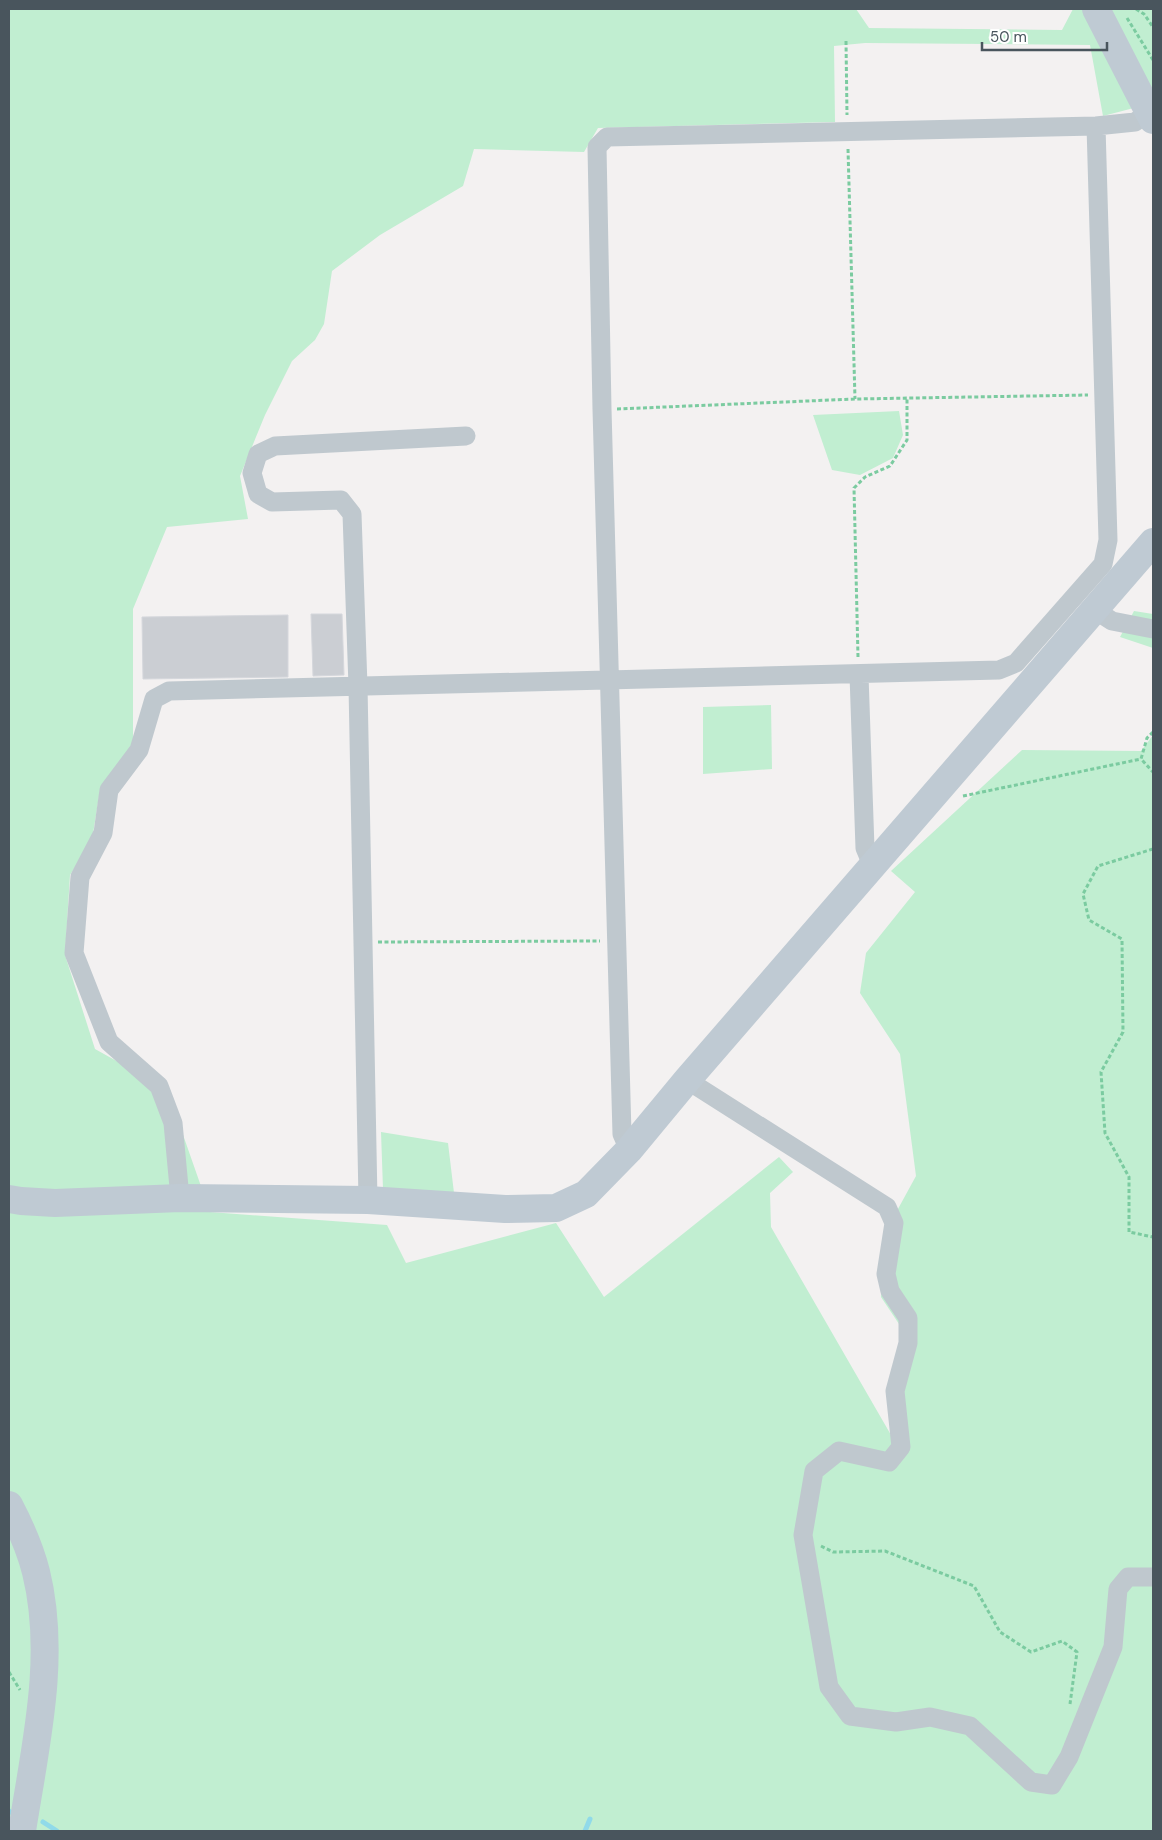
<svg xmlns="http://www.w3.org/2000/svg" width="1162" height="1840" viewBox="0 0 1162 1840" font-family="'DM Sans',sans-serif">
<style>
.green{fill:#c1eed1}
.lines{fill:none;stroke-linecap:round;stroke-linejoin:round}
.stream{stroke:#90dae9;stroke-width:5}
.building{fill:#cbced3;stroke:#d5d7dc}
.path{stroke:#7bcba0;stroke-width:3;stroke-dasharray:4 2.5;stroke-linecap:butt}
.street{stroke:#bfc8ce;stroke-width:19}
.secondary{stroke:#bfcad3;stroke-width:28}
</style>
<rect width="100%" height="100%" fill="#f3f1f1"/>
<path class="green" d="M9 9H856L869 28 1062 30 1073 9H1153V103L1103 116 1090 45 865 43 834 46 835 122 598 128 584 152 474 149 463 186 380 235 332 271 324 324 315 340 292 361 265 415 240 476 248 519 167 527 133 609V745L100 790 92 840 70 875 65 955 95 1049 167 1089 210 1212 387 1225 406 1263 556 1223 604 1297 779 1157 793 1172 770 1193 771 1227 891 1435 905 1333 881 1297 887 1229 916 1176 900 1054 860 993 866 953 915 892 891 871 1022 750 1141 751 1153 735V1831H9Z
M899 411 903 435 893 458 860 475 832 470 813 415Z
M1134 611 1153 614V648L1120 637Z
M771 705 772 769 703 774V707Z
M381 1132 448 1143 454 1193 383 1189Z"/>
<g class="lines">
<path class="stream" d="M9 1811 10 1812
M43 1822 57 1831
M585 1831 590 1819"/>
</g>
<path class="building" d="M311 614H342L344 675 313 676Z
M288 615V677L143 679 142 617Z"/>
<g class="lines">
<path class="path" d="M1136 9 1144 14 1153 27
M1127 18 1153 60
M846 41 847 115
M848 149 855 399
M617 409 855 399 1088 395
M858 657 854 488 865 477 890 466 907 440V398
M1153 732 1147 738 1141 759 1153 772
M963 796 1141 759
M1153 849 1098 866 1083 894 1089 920 1122 939 1123 1032 1101 1072 1105 1133 1129 1177V1232L1153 1237
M378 942 600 941
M821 1546 833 1552 885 1551 974 1586 1000 1632 1031 1652 1062 1641 1077 1652 1070 1704
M9 1672 20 1690"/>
<path class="street" d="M1095 610 1112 621 1153 629
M859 675 865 848 873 867
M687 1080 887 1207 894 1223 886 1274 890 1291 908 1318V1343L895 1391 901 1447 889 1462 839 1451 814 1471 803 1535 829 1687 850 1716 896 1722 930 1717 970 1726 1031 1782 1052 1785 1069 1757 1113 1647 1118 1589 1128 1577H1153
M629 1150 622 1134 602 409 597 147 607 137 1096 126 1135 122 1149 112
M180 1198 173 1123 159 1086 109 1042 74 953 80 877 103 833 109 790 139 750 154 699 169 691 999 670 1016 663 1103 564 1108 540 1096 126
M368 1200 358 686 352 514 341 500 272 502 258 494 252 473 258 454 275 446 466 436"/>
<path class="secondary" d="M1096 9 1153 120
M9 1199 21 1201 55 1203 180 1198 368 1200 505 1209 556 1208 586 1194 629 1150 687 1080 1153 542
M9 1505C20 1526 30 1548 36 1572 57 1657 35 1747 22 1831"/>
</g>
<rect width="1162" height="1840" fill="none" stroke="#49555d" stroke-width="20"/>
<path d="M982 42v8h125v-8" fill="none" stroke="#49555d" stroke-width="2.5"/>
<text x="990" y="42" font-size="15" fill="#49555d" stroke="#ffffff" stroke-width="4" paint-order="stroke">50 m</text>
</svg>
